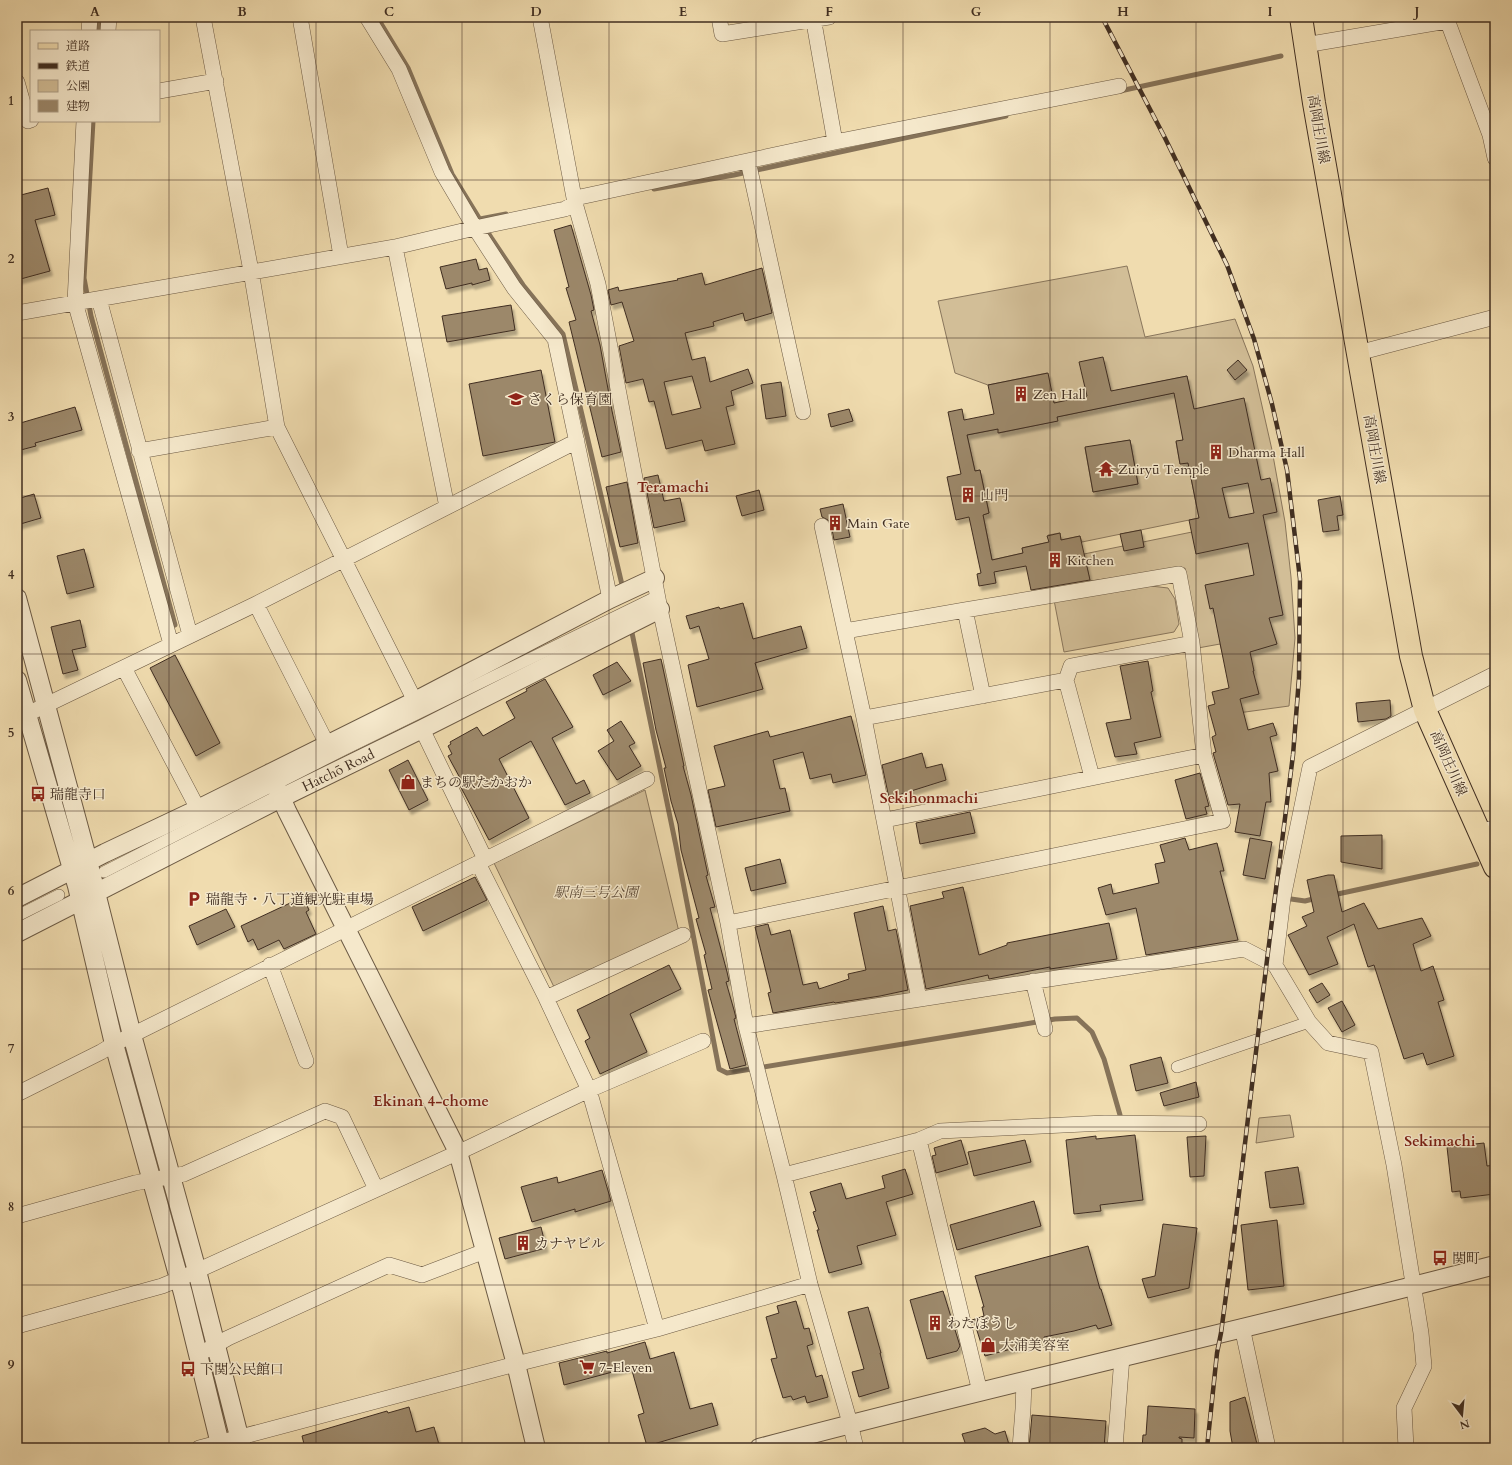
<svg xmlns="http://www.w3.org/2000/svg" width="1512" height="1465" viewBox="0 0 1512 1465" font-family="Cardo,'Noto Serif JP',serif">
<style>
.green{fill:#d2be97;stroke:#89765c;fill-rule:evenodd}
.lines{fill:none;stroke-linecap:round;stroke-linejoin:round}
.stream{stroke:#867359;stroke-width:5}
.building{fill:#9c886b;stroke:#402e21;fill-rule:evenodd;filter:url(#shadow)}
.pedestrian-casing{stroke:#6c5a44;stroke-width:12}
.minor-casing{stroke:#6c5a44;stroke-width:16}
.tertiary-casing{stroke:#6c5a44;stroke-width:20}
.primary-casing{stroke:#402e21;stroke-width:24}
.pedestrian{stroke:#f5e8cb;stroke-width:11}
.minor{stroke:#f5e8cb;stroke-width:15}
.tertiary{stroke:#f5e8cb;stroke-width:18}
.primary{stroke:#f0dcaf;stroke-width:22}
.rail-casing{stroke:#402e21;stroke-width:4.5}
.rail{stroke:#f5e8cb;stroke-width:3;stroke-dasharray:9;stroke-linecap:butt}
.grid{fill:none;stroke:#402e21;stroke-width:1;stroke-opacity:0.55}
.labels{text-anchor:middle;stroke-width:3;stroke-linejoin:round;paint-order:stroke}
.street-label{font-size:14px;fill:#402e21;stroke:#f5e8cb}
.poi-label{font-size:14px;fill:#402e21;stroke:#f5e8cb;text-anchor:start}
.park-label{font-size:14px;font-style:italic;fill:#5d4b39;stroke:#f5e8cb}
.neighbourhood-label{font-size:15px;font-weight:bold;fill:#7a1f14;stroke:#f5e8cb}
.neatline{fill:none;stroke:#402e21;stroke-width:1.5}
.grid-label{font-size:13px;text-anchor:middle;font-weight:bold;fill:#402e21}
</style>
<defs>
<filter id="shadow"><feDropShadow dx="2.5" dy="4.5" stdDeviation="1" flood-color="#0004"/></filter>
</defs>
<rect width="100%" height="100%" fill="#f0dcaf"/>
<filter id="stains"><feTurbulence type="fractalNoise" baseFrequency=".005" numOctaves="4"/><feColorMatrix values="0 0 0 0 .2 0 0 0 0 .09 0 0 0 0 .02 0 0 0 .5 -.17"/></filter>
<radialGradient id="worn" r=".72"><stop offset=".6" stop-color="#630" stop-opacity="0"/><stop offset="1" stop-color="#630" stop-opacity=".3"/></radialGradient>
<path class="green" d="M1127 266 1145 337 1235 319 1253 366 1272 450 1285 522 1291 577 1295 638 1289 706 1238 713 1220 644 1198 648 1185 568 1090 581 1084 554 1123 546 1144 547 1143 542 1192 532 1218 549 1187 376 1054 403 1047 373 988 385 955 373 938 301Z
M1178 392 1183 440 1176 442 1180 464 1188 463 1199 518 1082 542 1080 536 1061 540 1060 533 1048 535 1049 542 1022 548 1023 553 992 560 983 515 989 513 980 470 975 471 967 435 998 429 999 433 1057 421V417ZM1130 440 1138 484 1093 492 1085 448Z
M1151 586 1168 588 1175 599 1179 624 1174 632 1064 652 1054 600Z
M645 790 679 932 554 987 494 863Z
M1290 1115 1294 1137 1256 1143 1259 1118Z"/>
<g class="lines">
<path class="stream" d="M377 17 408 68 452 174 492 239 523 285 563 334 623 589
M98 31 99 17
M1120 91 1281 56
M93 121 84 278 91 316 175 625
M654 189 734 175 1006 116
M480 219 506 214
M631 628 676 846 719 1069 727 1073 1055 1019 1077 1018 1092 1032 1104 1059 1120 1115
M1333 895 1477 864
M1284 898 1305 901 1317 898"/>
</g>
<path class="building" d="M48 188 55 215 35 220 50 271 17 280V196Z
M571 225 591 295 594 310 591 311 600 345 612 411 621 452 602 457 569 322 576 320 566 288 569 287 554 230Z
M476 259 479 270 487 268 490 280 472 285V283L446 289 440 267Z
M762 268 772 313 745 321 743 313 713 322 714 326 685 333 692 360 705 357 710 382 748 369 753 383 731 391 734 405 726 407 735 444 705 451 702 440 666 449 654 401 649 402 643 379 626 383 619 346 634 341 622 302 611 305 608 290 618 287 619 291 678 280 677 279 702 273 705 285ZM692 376 701 408 672 415 664 382Z
M511 305 515 330 447 342 442 316Z
M1103 357 1111 391 1187 376 1194 409 1244 398 1261 480 1270 478 1277 512 1263 515 1283 615 1269 618 1277 644 1250 652 1254 671H1253L1259 694 1240 699 1248 730 1273 723 1277 735 1270 737 1278 771 1269 773 1271 802H1266L1260 836 1235 832 1240 804 1228 805 1213 753 1216 752 1212 737 1216 735 1208 706 1215 704 1212 692 1229 688 1213 608 1210 609 1205 585 1254 575 1248 543 1196 554 1189 520 1199 518 1188 463 1180 464 1176 441 1183 440 1174 393 1057 417 1058 421 998 433V429L967 435 975 471 980 470 989 513 983 515 992 560 1023 553 1022 548 1049 542 1047 536 1060 533 1061 540 1080 536 1090 580 1031 590 1026 566 994 572 996 583 979 586 977 574 981 573 969 517 956 520 947 477 961 474 948 412 962 409 964 420 994 414 988 385 1048 373 1054 403 1087 396 1079 362ZM1248 483 1254 513 1229 518 1222 488Z
M1238 360 1247 370 1235 380 1227 370Z
M541 370 555 442 483 456 469 384Z
M781 382 786 416 766 419 761 385Z
M75 407 82 430 35 443 36 446 17 451V424Z
M849 409 853 421 831 427 828 414Z
M1130 440 1138 484 1093 492 1085 447Z
M658 475 664 501 680 498 685 521 654 528 644 478Z
M627 482 638 543 620 547 606 487Z
M759 490 764 510 742 516 736 496Z
M34 494 41 518 17 525V499Z
M1340 496 1343 515 1337 516 1339 530 1323 532 1318 500Z
M843 504 850 537 834 540 831 524 828 520 822 517 820 509Z
M1141 530 1144 547 1124 551 1120 534Z
M84 549 94 587 67 594 57 556Z
M743 603 753 639 801 626 807 648 755 663 763 689 697 707 688 665 709 659 699 626 690 629 686 616 719 607 720 609Z
M80 620 86 647 72 650 78 670 63 674 51 627Z
M175 655 220 743 196 756 150 668Z
M661 659 684 766H683L691 795 708 875 706 876 715 907 710 908 727 972 729 981 726 982 734 1010 736 1018 734 1019 746 1065 730 1069 708 990 712 989 704 955 706 954 696 919 699 918 681 850 678 824 671 801 664 768H666L656 730 643 663Z
M1148 661 1153 691 1151 692 1161 737 1134 743 1137 754 1115 757 1106 723 1131 719 1120 666Z
M617 662 631 681 603 695 593 675Z
M545 679 573 727 552 738 576 784 584 780 590 793 565 805 531 741 499 759 529 818 489 840 457 780 460 778 448 756 452 754 448 746 451 744 450 742 477 727 483 736 515 718 506 702 527 691 526 689Z
M1390 700 1391 716 1386 719 1358 722 1356 703Z
M851 716 866 775 833 783 831 774 810 779 803 752 773 760 780 789 785 788 790 811 716 827 708 790 725 786 714 746 768 731 770 737Z
M621 721 635 743 629 746 641 766 617 780 598 751 614 741 607 730Z
M922 753 926 768 942 764 946 780 889 798 882 765Z
M408 760 428 800 409 810 389 770Z
M1200 773 1209 806 1205 807 1207 814 1186 819 1175 780Z
M970 812 975 833 920 844 916 823Z
M1382 835V869L1341 862V836Z
M1185 838 1189 850 1217 843 1224 871H1220L1238 940 1146 955 1136 908 1106 915 1098 888 1111 884 1113 894 1159 883 1155 864 1165 862 1160 845Z
M1250 838 1272 842 1265 879 1243 875Z
M780 859 786 883 751 891 745 868Z
M1328 875H1334L1342 912 1364 903 1378 929 1422 918 1431 936 1413 944 1421 971 1433 966 1444 1000 1438 1002 1454 1056 1427 1065 1423 1053 1404 1059 1374 965 1368 967 1354 924 1327 937 1338 964 1309 975 1288 935 1307 926 1302 917 1314 912 1307 880Z
M475 877 487 900 423 931 412 907Z
M963 887 979 955 1007 945V943L1109 923 1117 959 1050 969V967L989 979 988 975 926 989 910 906 944 898 942 892Z
M303 897 309 910 306 912 316 934 284 949 279 940 258 950 253 939 248 942 241 926Z
M883 906 888 931 896 929 908 990 880 996 835 1003 834 1002 773 1013 768 993 771 992 755 927 768 924 771 935 790 930 803 985 817 982 819 989 849 979 848 974 866 970 854 913Z
M226 909 235 927 197 945 189 926Z
M669 965 681 989 630 1014 647 1052 600 1074 585 1041 590 1038 577 1010Z
M1322 983 1330 995 1317 1003 1309 990Z
M1342 1001 1355 1025 1342 1032 1328 1008Z
M1161 1057 1168 1083 1136 1091 1130 1065Z
M1196 1082 1199 1097 1164 1106 1160 1093Z
M1135 1135 1143 1200 1100 1205 1101 1211 1074 1214 1066 1140 1096 1136V1139Z
M1206 1136 1204 1176 1190 1177 1187 1137Z
M961 1140 968 1164 936 1173 932 1156 936 1155 934 1148Z
M1025 1140 1031 1162 974 1176 968 1152Z
M1484 1143 1487 1166 1495 1165V1194L1461 1198 1460 1191 1452 1192 1447 1147Z
M1298 1167 1304 1204 1270 1208 1265 1172Z
M905 1169 913 1194 886 1202 896 1235 857 1246 862 1264 829 1273 817 1230H819L813 1212 816 1211 810 1192 841 1183 846 1199 885 1188 882 1176Z
M602 1170 611 1201 575 1212V1209L532 1222 521 1187 557 1177 558 1183Z
M1034 1201 1041 1226 957 1250 950 1225Z
M1277 1220 1284 1286 1248 1290 1241 1225Z
M1163 1224 1197 1228 1189 1288 1148 1298 1142 1279 1155 1276Z
M541 1227 546 1248 505 1259 499 1238Z
M1088 1246 1100 1289H1101L1112 1325 1098 1329 1096 1325 1074 1331 1044 1337 1045 1340 985 1356 974 1321 973 1324 972 1320 984 1316 982 1307H984L975 1276Z
M943 1291 960 1346 957 1351 927 1359 910 1300Z
M796 1301 804 1329 809 1328 813 1344 807 1346 816 1377 822 1375 828 1397 807 1403 805 1396 793 1400 791 1396 783 1398 771 1359 777 1358 766 1317 779 1313 777 1306Z
M868 1307 881 1353H880L889 1388 859 1397 852 1372 864 1369 848 1312Z
M645 1342 650 1359 674 1352 690 1409 712 1403 718 1425 647 1446 638 1415 644 1413 631 1367 564 1385 559 1363 607 1351V1353Z
M1245 1397 1258 1448H1233L1230 1431V1402Z
M1148 1406 1195 1409 1194 1438 1179 1437V1438L1182 1439V1448H1142L1143 1435H1146Z
M409 1407 416 1432 434 1427 440 1448H305L302 1436 387 1411 388 1413Z
M1032 1415 1106 1421 1104 1448H1029Z
M985 1428 995 1434 1005 1431 1010 1448H967L962 1434Z"/>
<g class="lines">
<defs>
<path id="pedestrian" d="M104 872 345 749 658 596
M17 916 59 895
M1177 1067 1309 1022"/>
<path id="minor" d="M203 17 251 271 277 427 415 701
M300 17 341 256
M367 17 399 69 442 172 475 228 514 288 555 339 610 599
M540 17 575 203 598 284 660 609 728 923 746 1026 784 1175 810 1284 850 1423 856 1448
M719 17 722 34 829 17
M813 17 835 142
M1446 17 1490 135 1495 158
M89 31 90 17
M108 31 109 17
M1305 45 1447 21
M17 82 28 121 31 120
M159 91 216 81
M84 121 75 302 171 644
M748 161 803 412
M395 247 447 507
M99 299 190 635
M17 313 395 247 475 228 565 209 575 203 580 197 835 142 1119 86
M1358 353 1495 317
M139 451 277 427
M822 526 864 718 919 999
M256 604 327 744
M965 610 1179 574 1192 643
M845 631 965 610 983 696
M124 668 198 809
M1066 680 1092 777
M17 719 256 604 577 441
M422 729 485 859
M885 820 1204 755
M1479 831 1495 828
M478 863 546 998 589 1090 657 1329
M728 923 1223 821 1204 755 1192 643 1071 666 1066 680 864 718
M270 965 306 1061
M1275 965 1283 898 1310 767 1495 674
M1033 981 1045 1029
M546 998 683 935
M746 1026 1244 949 1275 965 1309 1022 1328 1043 1371 1052 1394 1165 1421 1333 1424 1366 1404 1408 1406 1448
M17 1094 101 1052 114 1044 647 779
M919 1140 980 1392
M784 1175 919 1140 940 1131 1105 1123 1199 1124
M17 1216 135 1183 184 1174 325 1111 342 1117 376 1189
M17 1326 162 1286 179 1279 470 1147 589 1090 703 1041
M1242 1327 1268 1448
M207 1350 228 1338 389 1265 422 1275 485 1251
M199 1448 516 1364 657 1329 810 1284
M1020 1448 1023 1409 1024 1382
M1115 1448 1122 1357"/>
<path id="tertiary" d="M17 598 88 861 132 1035 197 1271 242 1448
M17 680 77 886 114 1044 183 1293 221 1448
M270 773 287 811 458 1152 516 1364 536 1448
M17 898 105 853 198 809 415 701 610 599 655 578
M17 933 281 798 422 729 660 609
M759 1448C1003 1383 1250 1329 1495 1265"/>
<path id="primary" d="M1301 17 1314 103 1411 656 1425 710 1495 867"/>
</defs>
<use href="#pedestrian" class="pedestrian-casing"/>
<use href="#minor" class="minor-casing"/>
<use href="#tertiary" class="tertiary-casing"/>
<use href="#primary" class="primary-casing"/>
<use href="#pedestrian" class="pedestrian"/>
<use href="#minor" class="minor"/>
<use href="#tertiary" class="tertiary"/>
<use href="#primary" class="primary"/>
<defs>
<path id="rail" d="M1102 17 1165 138 1227 265 1254 339 1272 404 1287 470 1300 579 1299 678 1293 755 1267 960 1234 1235 1221 1333 1217 1353 1207 1448"/>
</defs>
<use href="#rail" class="rail-casing"/>
<use href="#rail" class="rail"/>
</g>
<path class="grid" d="M169 17V1448M316 17V1448M462 17V1448M609 17V1448M756 17V1448M903 17V1448M1050 17V1448M1196 17V1448M1343 17V1448M17 180H1495M17 338H1495M17 496H1495M17 654H1495M17 811H1495M17 969H1495M17 1127H1495M17 1285H1495"/>
<defs>
<symbol id="building-bare" viewBox="-9 -9 18 18"><path d="M-4-6H4V6H1V3H-1V6H-4ZM-2.5-4.3h1.7v1.8h-1.7ZM.8-4.3h1.7v1.8H.8ZM-2.5-1h1.7V.8h-1.7ZM.8-1h1.7V.8H.8Z" fill="#8f2418" stroke="#f5e8cb" stroke-width="2.5" paint-order="stroke"/></symbol>
<symbol id="school-bare" viewBox="-9 -9 18 18"><path d="M0-5L7-2L0 1L-7-2ZM-4 1L0 2.5L4 1V4Q0 6-4 4Z" fill="#8f2418" stroke="#f5e8cb" stroke-width="2.5" paint-order="stroke"/></symbol>
<symbol id="temple-bare" viewBox="-9 -9 18 18"><path d="M0-6L5-2H3V0L6.5 2.5H4V6H1.5V3h-3V6H-4V2.5H-6.5L-3 0V-2H-5Z" fill="#8f2418" stroke="#f5e8cb" stroke-width="2.5" paint-order="stroke"/></symbol>
<symbol id="shop-bare" viewBox="-9 -9 18 18"><path d="M-5-2.5h2.3a2.7 3.5 0 0 1 5.4 0H5L5.5 6h-11ZM-1.5-2.5h3a1.5 2.3 0 0 0-3 0Z" fill="#8f2418" stroke="#f5e8cb" stroke-width="2.5" paint-order="stroke"/></symbol>
<symbol id="bus-bare" viewBox="-9 -9 18 18"><path d="M-5-6H5V4H4V6H2V4H-2V6H-4V4H-5ZM-3.5-4V0h7V-4ZM-3.5 1.2v1.5H-2V1.2ZM2 1.2v1.5H3.5V1.2Z" fill="#8f2418" stroke="#f5e8cb" stroke-width="2.5" paint-order="stroke"/></symbol>
<symbol id="parking-bare" viewBox="-9 -9 18 18"><path d="M-3.5-5.5H1a3.5 3.5 0 0 1 0 7H-1V5.5H-3.5ZM-1-3.4V-.6H.8a1.4 1.4 0 0 0 0-2.8Z" fill="#8f2418" stroke="#f5e8cb" stroke-width="2.5" paint-order="stroke"/></symbol>
<symbol id="supermarket-bare" viewBox="-9 -9 18 18"><path d="M-6-5.5h2.5l.6 2H6L4.5 2H-2.5L-4.4-4H-6ZM-1.5 3.2a1.3 1.3 0 1 0 .1 0ZM3 3.2a1.3 1.3 0 1 0 .1 0Z" fill="#8f2418" stroke="#f5e8cb" stroke-width="2.5" paint-order="stroke"/></symbol>
</defs>
<g fill-rule="evenodd">
<use href="#building-bare" x="1010" y="383" width="22" height="22"/>
<use href="#school-bare" x="505" y="388" width="22" height="22"/>
<use href="#building-bare" x="1205" y="441" width="22" height="22"/>
<use href="#temple-bare" x="1095" y="458" width="22" height="22"/>
<use href="#building-bare" x="957" y="484" width="22" height="22"/>
<use href="#building-bare" x="824" y="512" width="22" height="22"/>
<use href="#building-bare" x="1044" y="549" width="22" height="22"/>
<use href="#shop-bare" x="397" y="771" width="22" height="22"/>
<use href="#bus-bare" x="27" y="783" width="22" height="22"/>
<use href="#parking-bare" x="183" y="888" width="22" height="22"/>
<use href="#building-bare" x="512" y="1232" width="22" height="22"/>
<use href="#bus-bare" x="1429" y="1247" width="22" height="22"/>
<use href="#building-bare" x="924" y="1312" width="22" height="22"/>
<use href="#shop-bare" x="977" y="1334" width="22" height="22"/>
<use href="#supermarket-bare" x="576" y="1356" width="22" height="22"/>
<use href="#bus-bare" x="177" y="1358" width="22" height="22"/>
</g>
<g class="labels">
<g class="street-label">
<text transform="translate(1319 129) rotate(80)" y="5">高岡庄川線</text>
<text transform="translate(1375 449) rotate(80)" y="5">高岡庄川線</text>
<text transform="translate(1449 763) rotate(66)" y="5">高岡庄川線</text>
<text transform="translate(338 770) rotate(-26)" y="5">Hatchō Road</text>
</g>
<g class="poi-label">
<text x="1033" y="399">Zen Hall</text>
<text x="528" y="404">さくら保育園</text>
<text x="1228" y="457">Dharma Hall</text>
<text x="1118" y="474">Zuiryū Temple</text>
<text x="980" y="500">山門</text>
<text x="847" y="528">Main Gate</text>
<text x="1067" y="565">Kitchen</text>
<text x="420" y="787">まちの駅たかおか</text>
<text x="50" y="799">瑞龍寺口</text>
<text x="206" y="904">瑞龍寺・八丁道観光駐車場</text>
<text x="535" y="1248">カナヤビル</text>
<text x="1452" y="1263">関町</text>
<text x="947" y="1328">わたぼうし</text>
<text x="1000" y="1350">大浦美容室</text>
<text x="599" y="1372">7-Eleven</text>
<text x="200" y="1374">下関公民館口</text>
</g>
<g class="park-label">
<text x="596" y="897">駅南三号公園</text>
</g>
<g class="neighbourhood-label">
<text x="673" y="492">Teramachi</text>
<text x="929" y="803">Sekihonmachi</text>
<text x="431" y="1106">Ekinan 4-chome</text>
<text x="1440" y="1146">Sekimachi</text>
</g>
</g>
<rect width="1512" height="1465" fill="none" stroke="#f0dcaf" stroke-width="44"/>
<rect x="30" y="30" width="130" height="92" fill="#f5e8cb" stroke="#ad9e87"/>
<rect x="38" y="43" width="20" height="6" fill="#f0dcaf" stroke="#ad9e87"/>
<text x="66" y="50" font-size="12" fill="#402e21">道路</text>
<rect x="38" y="63" width="20" height="6" fill="#402e21" stroke="#ad9e87"/>
<text x="66" y="70" font-size="12" fill="#402e21">鉄道</text>
<rect x="38" y="80" width="20" height="12" fill="#d2be97" stroke="#ad9e87"/>
<text x="66" y="90" font-size="12" fill="#402e21">公園</text>
<rect x="38" y="100" width="20" height="12" fill="#9c886b" stroke="#ad9e87"/>
<text x="66" y="110" font-size="12" fill="#402e21">建物</text>
<g transform="translate(1462 1415) rotate(164)" stroke="#f5e8cb" stroke-width="3" paint-order="stroke">
<path d="M0-3L7 15L0 10L-7 15Z" fill="#402e21"/>
<text y="-6" font-size="11" font-weight="bold" text-anchor="middle" fill="#402e21">N</text>
</g>
<rect x="22" y="22" width="1468" height="1421" class="neatline"/>
<g class="grid-label">
<text x="95" y="16">A</text>
<text x="242" y="16">B</text>
<text x="389" y="16">C</text>
<text x="536" y="16">D</text>
<text x="683" y="16">E</text>
<text x="829" y="16">F</text>
<text x="976" y="16">G</text>
<text x="1123" y="16">H</text>
<text x="1270" y="16">I</text>
<text x="1417" y="16">J</text>
<text x="11" y="105">1</text>
<text x="11" y="263">2</text>
<text x="11" y="421">3</text>
<text x="11" y="579">4</text>
<text x="11" y="737">5</text>
<text x="11" y="895">6</text>
<text x="11" y="1053">7</text>
<text x="11" y="1211">8</text>
<text x="11" y="1369">9</text>
</g>
<rect width="100%" height="100%" filter="url(#stains)"/>
<rect width="100%" height="100%" fill="url(#worn)"/>
</svg>
